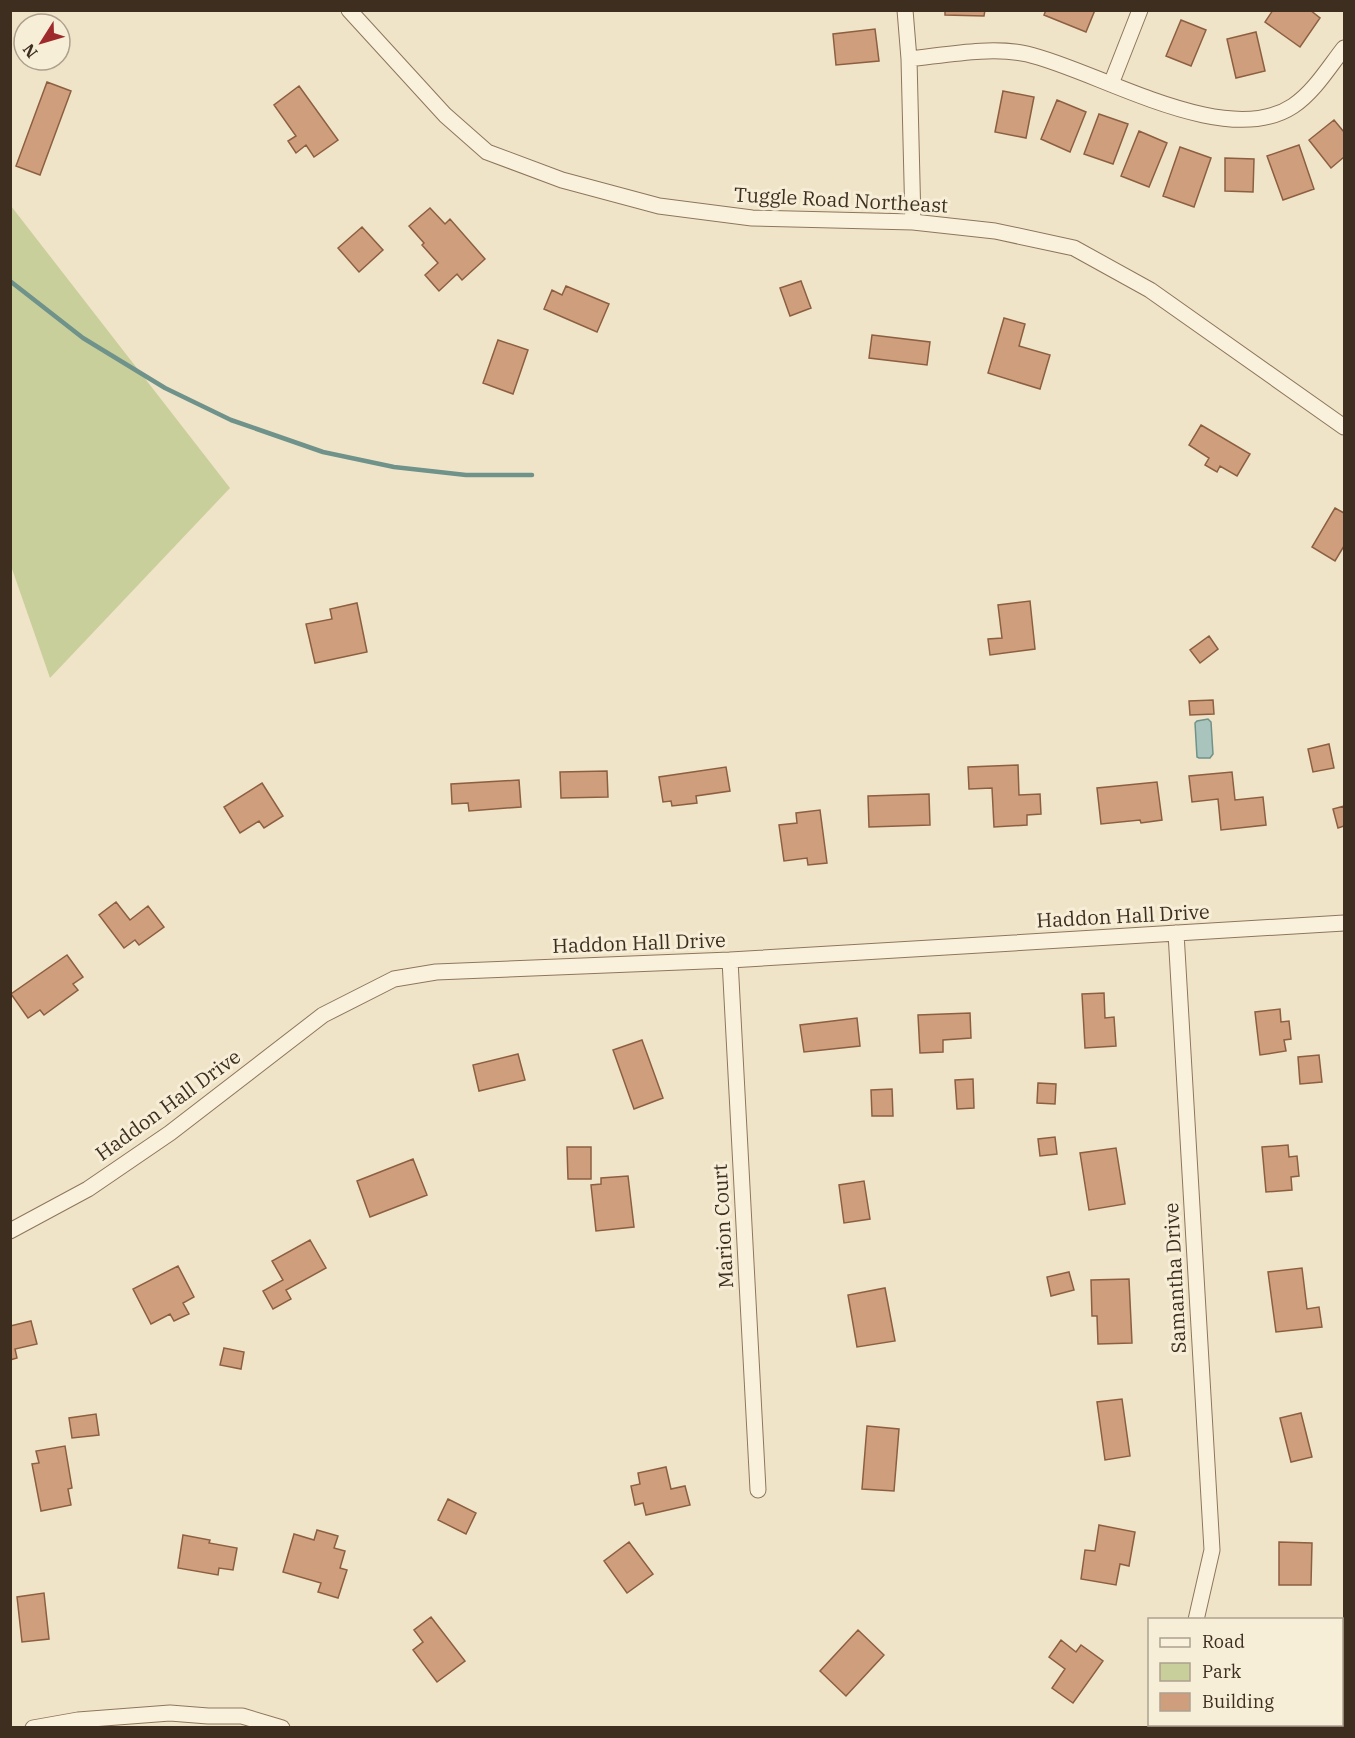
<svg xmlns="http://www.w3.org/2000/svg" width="1355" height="1738" viewBox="0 0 1355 1738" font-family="'IBM Plex Serif',serif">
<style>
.green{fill:#c9cf9b}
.water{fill:#a9c4bc;stroke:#6f938a;stroke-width:1.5}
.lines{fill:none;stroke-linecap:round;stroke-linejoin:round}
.stream{stroke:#6f938a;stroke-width:4.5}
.building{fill:#cf9f7d;stroke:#8d5f41;stroke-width:1.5}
.street-casing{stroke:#8d765c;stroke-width:17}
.street{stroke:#faf1dc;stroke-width:15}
.labels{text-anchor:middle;stroke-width:6;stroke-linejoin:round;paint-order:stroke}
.street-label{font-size:20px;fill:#3d2e20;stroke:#f7eed8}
</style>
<rect width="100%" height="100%" fill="#f0e4c8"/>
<path class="green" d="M11 206 230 488 50 678 11 566Z"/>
<path class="water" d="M1208 719 1211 722 1213 754 1210 758H1199L1197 757 1195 723 1197 721Z"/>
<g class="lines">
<path class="stream" d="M10 281 83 338 165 388 231 420 323 452 394 467 466 475H532"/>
</g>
<path class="building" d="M945 10H985L984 16 945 15Z
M1046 10H1095L1086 32 1044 15Z
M1273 10H1310L1320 18 1300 47 1265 22Z
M1181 20 1206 30 1191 66 1166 56Z
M875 29 879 61 836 65 833 34Z
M1256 32 1265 71 1236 78 1227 39Z
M47 82 71 91 40 175 16 166Z
M299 86 338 140 314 157 306 145 296 153 288 141 296 136 274 105Z
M1003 91 1034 97 1026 138 995 132Z
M1057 100 1086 112 1070 152 1041 139Z
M1099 114 1128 124 1113 164 1084 154Z
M1334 120 1344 132V157L1331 168 1309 140Z
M1139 131 1167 143 1149 187 1121 176Z
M1299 145 1314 189 1283 200 1267 156Z
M1180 147 1211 158 1194 207 1163 196Z
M1225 158 1254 159 1253 192 1225 191Z
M430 208 445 224 450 219 485 259 462 280 457 274 439 291 425 275 438 263 422 245 424 243 409 226Z
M362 227 383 250 359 272 338 248Z
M801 281 811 308 790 316 780 288Z
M566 286 609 304 597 332 544 309 552 290 562 295Z
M1004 318 1025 324 1019 346 1050 355 1040 389 988 373Z
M872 335 930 342 927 365 869 358Z
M498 340 528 350 513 394 483 383Z
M1201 425 1250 454 1237 476 1220 466 1217 472 1205 465 1209 458 1189 445Z
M1335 508 1344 513V546L1335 561 1312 547Z
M1030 601 1035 649 990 655 988 639 1002 638 998 605Z
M357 603 367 652 315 663 306 624 332 619 330 609Z
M1209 636 1218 649 1200 663 1190 650Z
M1213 700 1214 714 1190 715 1189 701Z
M1329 744 1334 768 1313 772 1308 749Z
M1018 765 1019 795 1040 794 1041 814 1027 815V825L994 827 992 788 969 789 968 767Z
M726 767 730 791 696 796 697 803 672 806 671 801 663 802 659 777Z
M607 771 608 797 561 798 560 772Z
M1232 772 1235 800 1263 797 1266 825 1221 830 1218 799 1192 802 1189 776Z
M519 780 521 807 469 811 468 803 452 804 451 784Z
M1157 782 1162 820 1141 823 1140 820 1101 824 1097 788Z
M262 783 283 816 264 828 259 821 240 833 224 807Z
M929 794 930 825 869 827 868 796Z
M1344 806V826L1338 828 1333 809Z
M820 810 827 863 808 865 807 858 784 861 779 825 797 823 796 813Z
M116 902 130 920 148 906 164 927 139 945 135 940 124 948 99 915Z
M67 955 83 977 73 984 78 990 44 1015 40 1010 28 1018 11 994Z
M1104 993 1105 1018 1114 1017 1116 1046 1085 1048 1082 994Z
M1280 1009 1281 1022 1289 1021 1291 1039 1284 1040 1286 1051 1260 1055 1255 1012Z
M970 1013 971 1038 943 1040V1052L920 1053 918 1015Z
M857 1018 860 1046 804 1052 800 1025Z
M642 1040 663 1098 634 1109 613 1050Z
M518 1054 525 1080 479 1091 473 1065Z
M1319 1055 1322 1082 1300 1084 1298 1057Z
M973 1079 974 1108 957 1109 955 1080Z
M1038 1083 1056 1084 1055 1104 1037 1103Z
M892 1089 893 1116H872L871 1090Z
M1055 1137 1057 1154 1040 1156 1038 1139Z
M1288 1145 1289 1157 1297 1156 1299 1176 1291 1177 1292 1190 1266 1192 1262 1147Z
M567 1147H591V1179H568Z
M1116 1148 1125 1204 1089 1210 1080 1153Z
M413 1159 427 1195 370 1217 357 1181Z
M628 1176 634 1227 596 1231 591 1185 601 1184V1178Z
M864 1181 870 1219 844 1223 839 1185Z
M310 1240 326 1268 286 1290 291 1299 273 1309 263 1291 283 1280 272 1261Z
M178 1266 194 1297 183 1303 189 1314 174 1321 170 1314 151 1324 133 1289Z
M1302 1268 1307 1309 1319 1307 1322 1327 1276 1332 1268 1272Z
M1069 1272 1074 1290 1051 1296 1047 1277Z
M1129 1279 1132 1343 1098 1344 1097 1316H1092L1091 1280Z
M885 1288 895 1341 857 1347 848 1295Z
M31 1321 37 1344 15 1349 17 1358 10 1360V1326Z
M224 1348 244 1352 241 1369 220 1365Z
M1122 1399 1130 1456 1105 1460 1097 1402Z
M1301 1413 1312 1457 1291 1462 1280 1418Z
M96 1414 99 1435 72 1438 69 1418Z
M867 1426 899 1429 894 1491 862 1489Z
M65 1446 72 1488 68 1489 71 1505 41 1511 32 1464 39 1463 36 1451Z
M666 1467 671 1489 685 1486 690 1505 646 1515 643 1503 635 1505 631 1486 640 1484 638 1473Z
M448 1499 476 1513 466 1534 438 1520Z
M1099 1525 1135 1532 1129 1566 1120 1564 1116 1585 1081 1579 1085 1550 1095 1551Z
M317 1530 338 1536 334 1548 345 1551 340 1568 347 1570 338 1598 318 1592 321 1583 283 1572 294 1534 314 1540Z
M183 1535 210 1540 209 1543 237 1548 233 1570 219 1568 218 1575 178 1568Z
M629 1542 653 1574 627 1593 604 1561Z
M1279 1542 1312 1543 1311 1585H1279Z
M44 1593 49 1639 22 1642 17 1597Z
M431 1617 465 1661 437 1682 413 1650 423 1642 414 1630Z
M858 1630 884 1655 846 1696 820 1671Z
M1061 1640 1076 1652 1081 1645 1103 1661 1073 1703 1052 1688 1065 1669 1049 1657Z"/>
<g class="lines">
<defs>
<path id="street" d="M349 10 445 115 487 152 562 180 659 206 752 218 913 222 995 231 1074 248 1150 290 1344 427
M905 10 909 59 913 222
M909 59C946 55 991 46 1027 54 1097 70 1225 151 1293 106 1314 92 1329 67 1344 48
M1111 84 1140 10
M1176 933 1212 1550 1196 1620
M730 960 758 1490
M10 1231 88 1189 170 1133 323 1015 394 979 436 972 730 960 1344 923
M33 1728 78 1720 170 1713 208 1716H242L282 1728
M1159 1728 1160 1724"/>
</defs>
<use href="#street" class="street-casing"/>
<use href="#street" class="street"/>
</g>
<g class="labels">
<g class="street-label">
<text transform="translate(841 200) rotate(3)" y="7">Tuggle Road Northeast</text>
<text transform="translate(1123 916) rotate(-3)" y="7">Haddon Hall Drive</text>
<text transform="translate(639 943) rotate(-2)" y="7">Haddon Hall Drive</text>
<text transform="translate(168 1105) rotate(-36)" y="7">Haddon Hall Drive</text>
<text transform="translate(723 1226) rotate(-93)" y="7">Marion Court</text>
<text transform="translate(1175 1278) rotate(-93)" y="7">Samantha Drive</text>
</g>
</g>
<rect width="1355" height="1738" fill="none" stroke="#3d2e20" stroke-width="24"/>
<rect x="1148" y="1618" width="195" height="108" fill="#f7eed8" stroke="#ada18e" stroke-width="1.5"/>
<rect x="1160" y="1638" width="30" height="9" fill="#faf1dc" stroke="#ada18e" stroke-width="1.5"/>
<text x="1202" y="1648" font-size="18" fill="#3d2e20">Road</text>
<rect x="1160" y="1663" width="30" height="18" fill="#c9cf9b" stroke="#ada18e" stroke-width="1.5"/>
<text x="1202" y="1678" font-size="18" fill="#3d2e20">Park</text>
<rect x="1160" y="1693" width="30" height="18" fill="#cf9f7d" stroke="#ada18e" stroke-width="1.5"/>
<text x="1202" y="1708" font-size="18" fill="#3d2e20">Building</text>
<g transform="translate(42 42) rotate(233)"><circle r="28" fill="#f7eed8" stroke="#ada18e" stroke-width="1.5"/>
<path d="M0-4.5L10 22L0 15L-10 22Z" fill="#9e2a2b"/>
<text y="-9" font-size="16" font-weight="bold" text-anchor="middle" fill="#3d2e20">N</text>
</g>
</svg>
